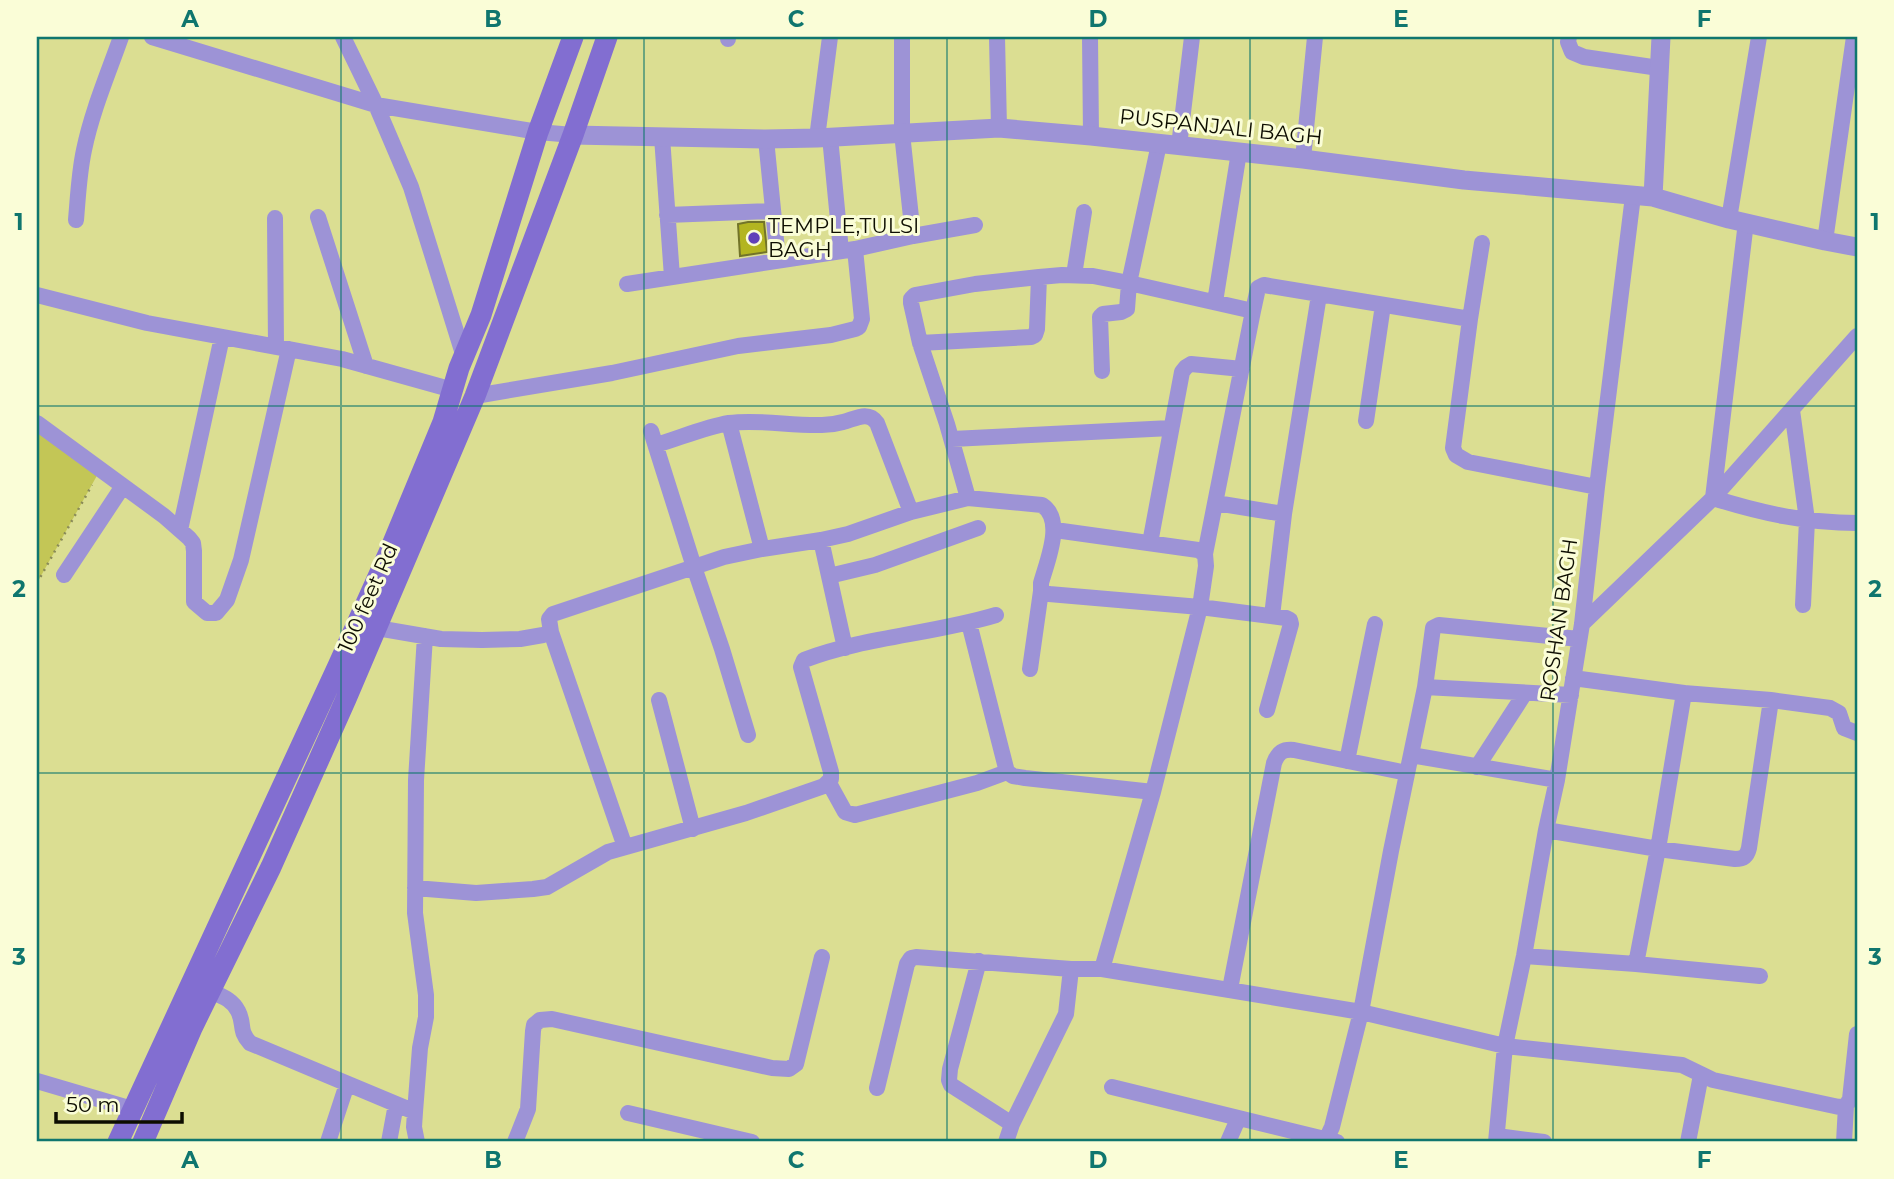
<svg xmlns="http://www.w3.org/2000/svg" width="1894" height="1179" viewBox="0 0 1894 1179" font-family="Montserrat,sans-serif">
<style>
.green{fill:#c3c656}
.building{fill:#b3b520;stroke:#727429;stroke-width:2}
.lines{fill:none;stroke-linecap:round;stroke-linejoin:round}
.path{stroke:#8a8b58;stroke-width:2.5;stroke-dasharray:2 5;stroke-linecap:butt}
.minor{stroke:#9d93d6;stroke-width:16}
.tertiary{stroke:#9d93d6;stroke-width:19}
.secondary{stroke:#826ed1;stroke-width:21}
.grid{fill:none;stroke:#0f766e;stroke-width:2;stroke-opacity:0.55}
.poi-dot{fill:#6141b9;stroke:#fafdd7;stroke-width:2.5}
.labels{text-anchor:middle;stroke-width:6;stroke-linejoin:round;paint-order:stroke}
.street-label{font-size:21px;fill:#0d0d00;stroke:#fafdd7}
.poi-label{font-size:21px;fill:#0d0d00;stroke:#fafdd7;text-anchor:start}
.neatline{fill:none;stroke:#0f766e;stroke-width:2.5}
.grid-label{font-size:23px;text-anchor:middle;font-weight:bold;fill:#0f766e}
</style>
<rect width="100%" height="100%" fill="#dbde92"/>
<path class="green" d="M37 416 104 463 37 583Z"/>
<path class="building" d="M748 222H764L767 252 740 256 738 224Z"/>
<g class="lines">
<path class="path" d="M37 583 92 485"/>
<path class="minor" d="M152 37 376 105 538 132 573 135
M343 37 376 105 411 187 464 357
M902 37V133L913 236 975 225
M997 37 999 128
M1090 37 1091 136
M1569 37 1568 42 1572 52 1584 57 1659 68
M728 39V37
M662 137 672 277
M830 137 841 251
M817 138 830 37
M766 139 778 260
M1179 146 1192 37
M1303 159 1315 37
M667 215 773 211
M318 217 366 366
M275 218 276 347
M1729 219 1759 37
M76 220C78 197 79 173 84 150 92 111 108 74 121 37
M1825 241 1854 37
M1074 275 1084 212
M627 284 855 249 913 236
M37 295 147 323 342 359 453 390
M1215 302 1239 152
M1470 319 1453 448 1456 455 1468 462 1597 487
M1857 336 1713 498C1761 513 1806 523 1857 523
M920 343 1031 337 1035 335 1037 329 1039 277
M1102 371 1100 317 1103 314 1121 312 1127 309 1129 283 1159 144
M475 396 612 373 738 346 831 335 855 329 859 327 862 319 855 249
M1792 410 1807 520 1803 605
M1366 421 1383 305
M37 423 164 516 189 538 193 543 194 551V602L207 613H216L227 600 241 560 289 349
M729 423 762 549
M651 431 694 567 722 649 748 735
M952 439 1171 428
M656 445C680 438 705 427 729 423 759 419 791 426 822 425 829 425 836 424 843 422 855 419 868 410 877 423L911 512
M1216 503 1284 514 1319 295
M180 530 222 337
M1055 530 1198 550 1205 554 1206 566 1200 607 1049 594 1041 591V583C1047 561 1065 520 1042 505L968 498 947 424 920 343 911 303V299L915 295 975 284 1039 277 1062 275 1093 276 1129 283 1253 311 1258 288 1264 285 1470 319 1482 243
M821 540 845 648
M1150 543 1182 372 1186 367 1191 364 1242 369
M1205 554 1253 311
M64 575 123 486
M829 576 875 565 978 528
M1272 616 1284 514
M969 623 1007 772 1013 776 1025 778 1153 792
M1582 624 1713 498 1746 222
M377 628 441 639 482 640 520 639 543 635 551 632
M1030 669 1041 591
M1573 678 1684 693 1771 700 1830 708 1839 713 1844 728 1857 733
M1571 695 1425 687 1433 628 1439 625 1579 639
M659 700 693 829
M1411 755 1557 780
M1347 761 1375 624
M1477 767 1525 693
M829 783 845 812 855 815 977 783 1007 772
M1546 830 1658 849 1735 859C1744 859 1747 856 1749 848L1771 700
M625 847 551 632 549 619 553 614 724 557 762 549 821 540 848 534 911 512 968 498
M415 888 476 893 533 889 547 887 608 852 746 813 824 786 831 779V772L801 667 804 660C864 637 933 634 996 615
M1524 956 1636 964 1658 849 1684 693
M979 961 950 1069 949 1080 951 1085 1012 1124
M1636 964 1760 976
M1102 969 1153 792 1200 607 1286 618 1290 620 1291 624 1267 710
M1230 989 1274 763C1278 752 1283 749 1294 750L1407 773
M210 991C221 996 232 999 238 1011 245 1024 238 1030 250 1043L415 1112 420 1048 426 1017V995L415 913 416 780 425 636
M37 1081 132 1109
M1112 1087 1337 1142
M877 1088 907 964 911 958 916 957 1071 969
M415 1112 414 1127 417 1142
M628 1113 752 1142
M1497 1136 1544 1142
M328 1142 347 1084
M389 1142 396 1104
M515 1142 528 1109 533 1031 534 1025 540 1020 552 1019 772 1068 789 1069 796 1064 822 957
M1006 1142 1012 1124 1066 1014 1071 969H1102L1361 1012 1505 1046 1682 1065 1713 1080 1839 1107 1846 1106 1850 1099 1857 1034
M1228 1142 1238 1119
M1325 1142 1332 1127 1361 1012 1391 851 1425 687
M1496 1142 1505 1046 1524 956 1546 830 1557 780 1582 624 1597 487 1633 196
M1688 1142 1701 1075
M1844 1142 1846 1106"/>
<path class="tertiary" d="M573 135 766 139 817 138 999 128 1091 136 1303 159 1464 180 1653 197 1729 219 1825 241 1857 247
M1653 197 1661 37"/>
<path class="secondary" d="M118 1142 338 666 390 550 443 422 459 368 481 315 538 132 573 37
M143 1142 192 1028 271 867 346 699 475 396 573 135 607 37"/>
</g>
<path class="grid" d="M341 37V1142M644 37V1142M947 37V1142M1250 37V1142M1553 37V1142M37 406H1857M37 773H1857"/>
<circle class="poi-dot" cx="754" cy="238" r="7"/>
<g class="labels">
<g class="street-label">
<text transform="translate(1221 127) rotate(6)" y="7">PUSPANJALI BAGH</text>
<text transform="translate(368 598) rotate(-66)" y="7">100 feet Rd</text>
<text transform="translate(1559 620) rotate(-82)" y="7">ROSHAN BAGH</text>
</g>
<g class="poi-label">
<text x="768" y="233">TEMPLE,TULSI<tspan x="768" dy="24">BAGH</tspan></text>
</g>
</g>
<rect width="1894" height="1179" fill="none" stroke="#fafdd7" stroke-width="77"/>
<path d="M56 1112v10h126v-10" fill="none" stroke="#0d0d00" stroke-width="3.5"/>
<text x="66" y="1112" font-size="21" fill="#0d0d00" stroke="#fafdd7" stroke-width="5" paint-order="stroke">50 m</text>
<rect x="38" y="38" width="1818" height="1102" class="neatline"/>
<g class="grid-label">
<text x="190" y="27">A</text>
<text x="493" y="27">B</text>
<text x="796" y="27">C</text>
<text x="1098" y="27">D</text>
<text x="1401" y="27">E</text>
<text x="1704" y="27">F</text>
<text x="19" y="230">1</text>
<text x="1875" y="230">1</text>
<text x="19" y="597">2</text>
<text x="1875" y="597">2</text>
<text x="19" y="965">3</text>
<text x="1875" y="965">3</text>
<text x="190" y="1168">A</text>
<text x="493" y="1168">B</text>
<text x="796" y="1168">C</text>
<text x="1098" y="1168">D</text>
<text x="1401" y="1168">E</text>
<text x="1704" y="1168">F</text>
</g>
</svg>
